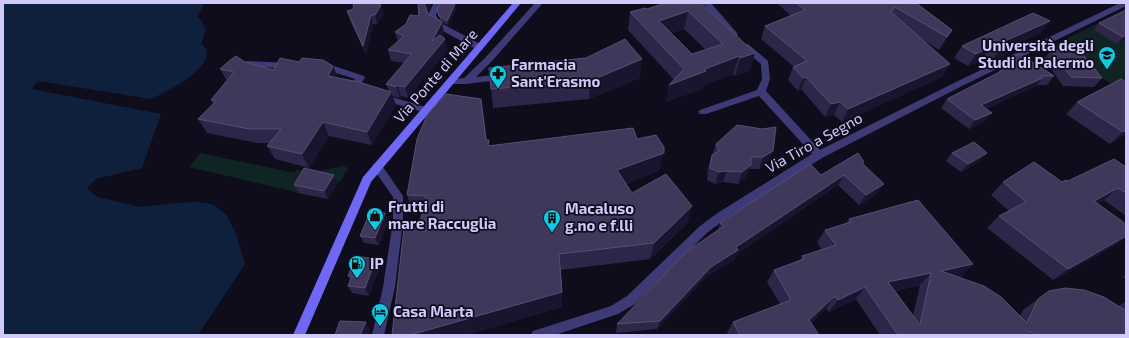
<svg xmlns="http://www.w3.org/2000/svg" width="1129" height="338" viewBox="0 0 1129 338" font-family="'Exo 2',sans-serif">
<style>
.green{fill:#102424}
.water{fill:#0e203c}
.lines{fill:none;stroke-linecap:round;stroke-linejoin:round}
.minor{fill:#3e3a76;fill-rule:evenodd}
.secondary{fill:#6e68f4;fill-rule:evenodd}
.wall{fill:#2d2648;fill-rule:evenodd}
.shaded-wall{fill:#1a142e}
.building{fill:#3f385b;stroke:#564f74;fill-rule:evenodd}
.labels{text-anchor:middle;stroke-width:3.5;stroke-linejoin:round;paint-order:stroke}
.poi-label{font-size:15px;font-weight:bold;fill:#d0cafb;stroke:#0f0c1b;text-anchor:start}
.street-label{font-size:15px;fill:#d0cafb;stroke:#0f0c1b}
</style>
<rect width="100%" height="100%" fill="#0f0c1b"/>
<path class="green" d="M1126 10V93L1051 46Z
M200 153 295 173 296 169 310 173 343 166 348 168 340 182 306 175 296 192 189 167Z"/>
<path class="water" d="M3 3H205L197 17 201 20 206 29 201 44C204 46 206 48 207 51 210 70 165 93 151 99L38 81 32 89 161 114 142 168 96 179 87 188 97 197 141 207 176 203 197 202 212 204 226 214 236 233 245 264 198 335H3Z"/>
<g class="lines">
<path class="minor" d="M434 3H442L436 14 439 22 482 45 483 47 482 49H476L432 25 428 14Z
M535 3H543L492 61 476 77 503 74 507 77 506 79 466 84H447L446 82 447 80 464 78 486 57Z
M703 3H711L737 33 738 35 737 37H731Z
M1120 3H1126V6L964 85 822 158 727 218 708 232 635 304 618 314 555 335H531L533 331 611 306 627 296 700 226 719 212 812 154 759 96 706 114H700L698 112 700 110 757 90 762 79 761 64 742 48 741 46 742 44H748L768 61 770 79 766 91 820 150 958 81Z
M248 61 289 63 293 66 289 69 245 66 244 64 245 62Z
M321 65 334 66 364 76 365 78 359 86 361 89 360 91H352L348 88 355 79 333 72 318 70 317 68Z
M382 94 429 108 431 110 426 113 379 99 377 97 379 95Z
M377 163 381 164 403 196V221L395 287 384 335H372L383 287 393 221V197L372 167 373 164Z"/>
<path class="secondary" d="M513 3H521L371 182 305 335H293L363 177Z"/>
</g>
<path class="wall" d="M418 3H429L430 7 428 12V14L444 33 442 37 447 51 408 98 401 96 400 98 393 96 396 105 372 145 329 136 309 168 275 159 267 146 270 143H257L207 133 198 119 213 104 211 100 227 81 220 69 245 62 274 70 299 62 333 66 338 78 389 91 386 84 404 63 391 61 388 50 398 42 395 32 419 16Z
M662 3H701L750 71 735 76 733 74 703 86 702 89 666 102 669 85 674 80 628 30 630 12 647 9 664 4ZM684 29 706 50 692 54 671 33Z
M777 3H916L952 30 939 50 923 40 950 64 942 77 842 122 834 115 825 117 801 89 798 91 788 80 793 67H794L761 39 765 26 791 16Z
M456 9 448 25 440 21 437 10Z
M1126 10V39L1117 44 1094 30 1099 23Z
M347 11 384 14 377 24H373L366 55 350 20Z
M1050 21 1040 33 1012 46 1004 57 989 64 982 60 968 66 954 58 962 46Z
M1051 50 1102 78 1094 87 1063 86 1044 59Z
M1004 62 1054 76 1047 85H1038L1036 86 986 109 992 113 985 121 969 129 941 108 947 99 1000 72 998 70Z
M489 68 640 78 589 99 493 108Z
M1121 79 1126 134 1110 144 1066 114 1077 102Z
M481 99 487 140 490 146 637 139 660 170 626 184 632 193 688 223 650 259 561 270 562 292V307L466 335H392L422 213H413L407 195Z
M762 129 768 163 759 169H749L746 177 738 184 723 182 715 184 707 180 708 167 716 144Z
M952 153 980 161 961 172 946 161Z
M863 163 877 194 859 205 838 185 737 254 734 260 707 276 657 329 616 333 617 324 718 230 720 223 821 175Z
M1126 167V216L1104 200 1098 203 1119 243 1053 280 987 228 999 216 1009 211 991 195 1003 182H1062L1068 181Z
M338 183 328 199 298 193 294 185Z
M385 213 388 221 379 245 364 243 360 236Z
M849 219 973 264 961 277H959L1020 316 1023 310 1038 299 1119 306 1126 301V335H880L856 299 829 312 826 308 811 323 819 335H728L727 333 733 322 780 304 767 282 774 270 800 260 802 256 822 250 817 242 825 230 846 223ZM920 285 913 315 895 291Z
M380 267 369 296 352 293 348 286 350 280 348 276Z
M1126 274V279L1123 277Z"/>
<path class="shaded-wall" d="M424 3H429L430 7 427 15Z
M455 4 456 9 448 25 447 21Z
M381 5 384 14 377 24 375 15Z
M688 11 684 29 656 39 659 21Z
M371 15 373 24 366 55 363 46Z
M1050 21 1040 33 1012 46 1004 57 989 64 998 52V44Z
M442 22 444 33 435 51 445 39 447 51 408 98 405 87 432 41Z
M1126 35V39L1117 44 1123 37Z
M990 47 982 60 968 66 976 54Z
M755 53 750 71 735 76 740 58Z
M739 56 733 74 703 86 702 89 666 102 669 85 705 69Z
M642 59 640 78 589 99 590 81Z
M950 64 942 77 842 122 848 109Z
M333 66 339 80 328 76Z
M806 77 801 89 798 91 803 78Z
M1043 78 1036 86 974 114 981 105Z
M397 85 401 96 400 98 396 87Z
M391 92 396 105 372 145 367 132Z
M481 99 484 117 489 158 486 140Z
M840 102 834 115 825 117 831 104Z
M992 113 985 121 969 129 975 120Z
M323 122 329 136 309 168 302 154Z
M1126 130V134L1110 144 1123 132Z
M773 151 768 163 759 169 763 157Z
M664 153 660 170 615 188 617 170Z
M987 153 980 161 961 172 968 164Z
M751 165 746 177 738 184 742 172Z
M727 171 723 182 715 184 719 172Z
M334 175 338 183 328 199 324 191Z
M844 175 838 185 737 254 734 260 707 276 657 329 660 321 711 267 736 247Z
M884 184 877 194 859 205 866 195Z
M1118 188 1104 200 1080 213 1094 201Z
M692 206 688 223 650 259 654 243Z
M385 213 388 221 379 245 375 238Z
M1126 236V238L1119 243 1053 280 1068 269Z
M376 259 380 267 369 296 365 288Z
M973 264 961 277 929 283 941 271Z
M931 273 920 285 878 294 888 282Z
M865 287 856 299 829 312 838 300Z
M562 292V307L466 335H410Z
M835 296 826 308 801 332 809 320Z
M366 322 370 329 368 335H360Z"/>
<path class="building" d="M355 3H373L381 5 375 15H371L363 46 347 11 354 9 353 5Z
M418 3H424L428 14 442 22 432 41 440 35 445 39 405 87 397 85 396 87 386 84 412 54 388 50 404 36 395 32 406 24 410 15 419 16Z
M440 3 455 4 447 21 439 16 437 10Z
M665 3H701L755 53 740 58 739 56 705 69 706 71 669 85 684 69 630 12 645 8 647 9ZM688 11 723 44 692 54 659 21Z
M796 3H916L952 30 947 37 895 7 891 12 950 64 848 109 840 102 831 104 806 77 803 78 793 67 807 61 765 26 805 10Z
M1126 10V35L1123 37 1099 23Z
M1033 13 1050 21 998 44 1013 45 998 52 990 47 976 54 962 46Z
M625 39 642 59 590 81 491 89 489 68 586 58Z
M1051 50 1080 51 1102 78 1071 77Z
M1020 54 1054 76H1041L1043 78 981 105 992 113 975 120 947 99 1011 66 1004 62Z
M236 56 245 62 274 70 280 58 299 62 302 58 323 60 333 66 328 76 359 82 391 92 367 132 323 122 302 154 267 146 281 129H249L198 119 216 101 211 100 234 72 220 69 229 61Z
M1121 79 1126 82V130L1123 132 1077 102Z
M446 94 481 99 486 140H489L488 146 633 128 637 139 656 135 664 147V153L617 170 632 193 666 174 692 206 654 243 559 254 562 292 410 335H392L404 228 419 226 426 196 407 195 417 139 427 115Z
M737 125 762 129 776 127 773 151 763 157H751V165L742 172 727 171 719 172 710 168 712 155 719 151 716 144Z
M974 142 987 153 968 164 952 153Z
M858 153 864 162 862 163 884 184 866 195 844 175 736 247 738 250 711 267 660 321 617 324 686 252 724 226 720 223 810 164 821 175Z
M1114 159 1126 167V193L1118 188 1094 201 1126 224V236L1068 269 999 216 1026 202 1003 182 1034 162 1062 182 1066 180 1068 181Z
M304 168 334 175 324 191 294 185Z
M918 200 973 264 941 271 984 286 1001 297 1027 323 1038 299 1049 291 1065 288 1084 290 1104 297 1126 311V335H1034L1030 331 1029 335H898L865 287 838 300 835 296 809 320 819 335H740L733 322 791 300 774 270 804 259 802 256 836 245 825 230 851 222 849 219ZM931 273 920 325 888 282Z
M370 212 385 213 375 238 360 236Z
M356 256 376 259 365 288 348 286 352 276H348Z
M340 321 366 322 360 335H335Z"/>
<defs>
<symbol id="university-pin" viewBox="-11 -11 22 30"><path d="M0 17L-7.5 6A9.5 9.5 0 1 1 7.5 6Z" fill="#11c8e0" stroke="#0f0c1b"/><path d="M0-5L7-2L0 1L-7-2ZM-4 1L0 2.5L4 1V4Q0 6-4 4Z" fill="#111"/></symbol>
<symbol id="pharmacy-pin" viewBox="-11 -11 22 30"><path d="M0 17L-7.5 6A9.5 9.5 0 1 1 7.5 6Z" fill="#11c8e0" stroke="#0f0c1b"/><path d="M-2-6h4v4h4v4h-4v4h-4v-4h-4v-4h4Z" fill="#111"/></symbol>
<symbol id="shop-pin" viewBox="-11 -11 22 30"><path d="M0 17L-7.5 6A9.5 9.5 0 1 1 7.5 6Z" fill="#11c8e0" stroke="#0f0c1b"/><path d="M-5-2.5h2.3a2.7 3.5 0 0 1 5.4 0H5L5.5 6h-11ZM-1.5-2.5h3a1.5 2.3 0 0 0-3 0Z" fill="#111"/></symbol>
<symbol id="building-pin" viewBox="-11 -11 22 30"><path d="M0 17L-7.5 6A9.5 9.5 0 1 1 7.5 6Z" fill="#11c8e0" stroke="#0f0c1b"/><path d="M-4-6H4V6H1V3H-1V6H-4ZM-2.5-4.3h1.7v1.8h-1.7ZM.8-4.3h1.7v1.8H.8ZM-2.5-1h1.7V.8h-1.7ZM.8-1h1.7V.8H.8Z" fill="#111"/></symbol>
<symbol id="fuel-pin" viewBox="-11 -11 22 30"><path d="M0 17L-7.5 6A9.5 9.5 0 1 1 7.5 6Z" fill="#11c8e0" stroke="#0f0c1b"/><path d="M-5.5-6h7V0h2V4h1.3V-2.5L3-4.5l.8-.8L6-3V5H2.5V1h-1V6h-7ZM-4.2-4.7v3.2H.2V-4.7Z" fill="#111"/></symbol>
<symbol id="hotel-pin" viewBox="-11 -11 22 30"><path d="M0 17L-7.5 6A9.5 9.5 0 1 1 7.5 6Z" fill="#11c8e0" stroke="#0f0c1b"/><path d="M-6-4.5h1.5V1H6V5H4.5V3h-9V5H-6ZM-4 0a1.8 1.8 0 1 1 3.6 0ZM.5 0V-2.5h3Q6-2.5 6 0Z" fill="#111"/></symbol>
</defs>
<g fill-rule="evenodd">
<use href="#university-pin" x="1097" y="45" width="20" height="27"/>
<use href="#pharmacy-pin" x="488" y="64" width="20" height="27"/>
<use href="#shop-pin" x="365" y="206" width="20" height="27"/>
<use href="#building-pin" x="542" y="208" width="20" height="27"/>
<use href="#fuel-pin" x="347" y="254" width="20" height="27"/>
<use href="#hotel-pin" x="370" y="302" width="20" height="27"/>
</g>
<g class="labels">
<g class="poi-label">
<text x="1094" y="51" text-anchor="end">Università degli<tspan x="1094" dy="17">Studi di Palermo</tspan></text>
<text x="511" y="70">Farmacia<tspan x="511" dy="17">Sant'Erasmo</tspan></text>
<text x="388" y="212">Frutti di<tspan x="388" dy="17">mare Raccuglia</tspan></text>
<text x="565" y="214">Macaluso<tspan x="565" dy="17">g.no e f.lli</tspan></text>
<text x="370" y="269">IP</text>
<text x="393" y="317">Casa Marta</text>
</g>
<g class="street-label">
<text transform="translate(436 76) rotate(-49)" y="5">Via Ponte di Mare</text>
<text transform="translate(814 143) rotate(-29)" y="5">Via Tiro a Segno</text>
</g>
</g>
<rect width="1129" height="338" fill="none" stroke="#d0cafb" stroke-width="8"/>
</svg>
